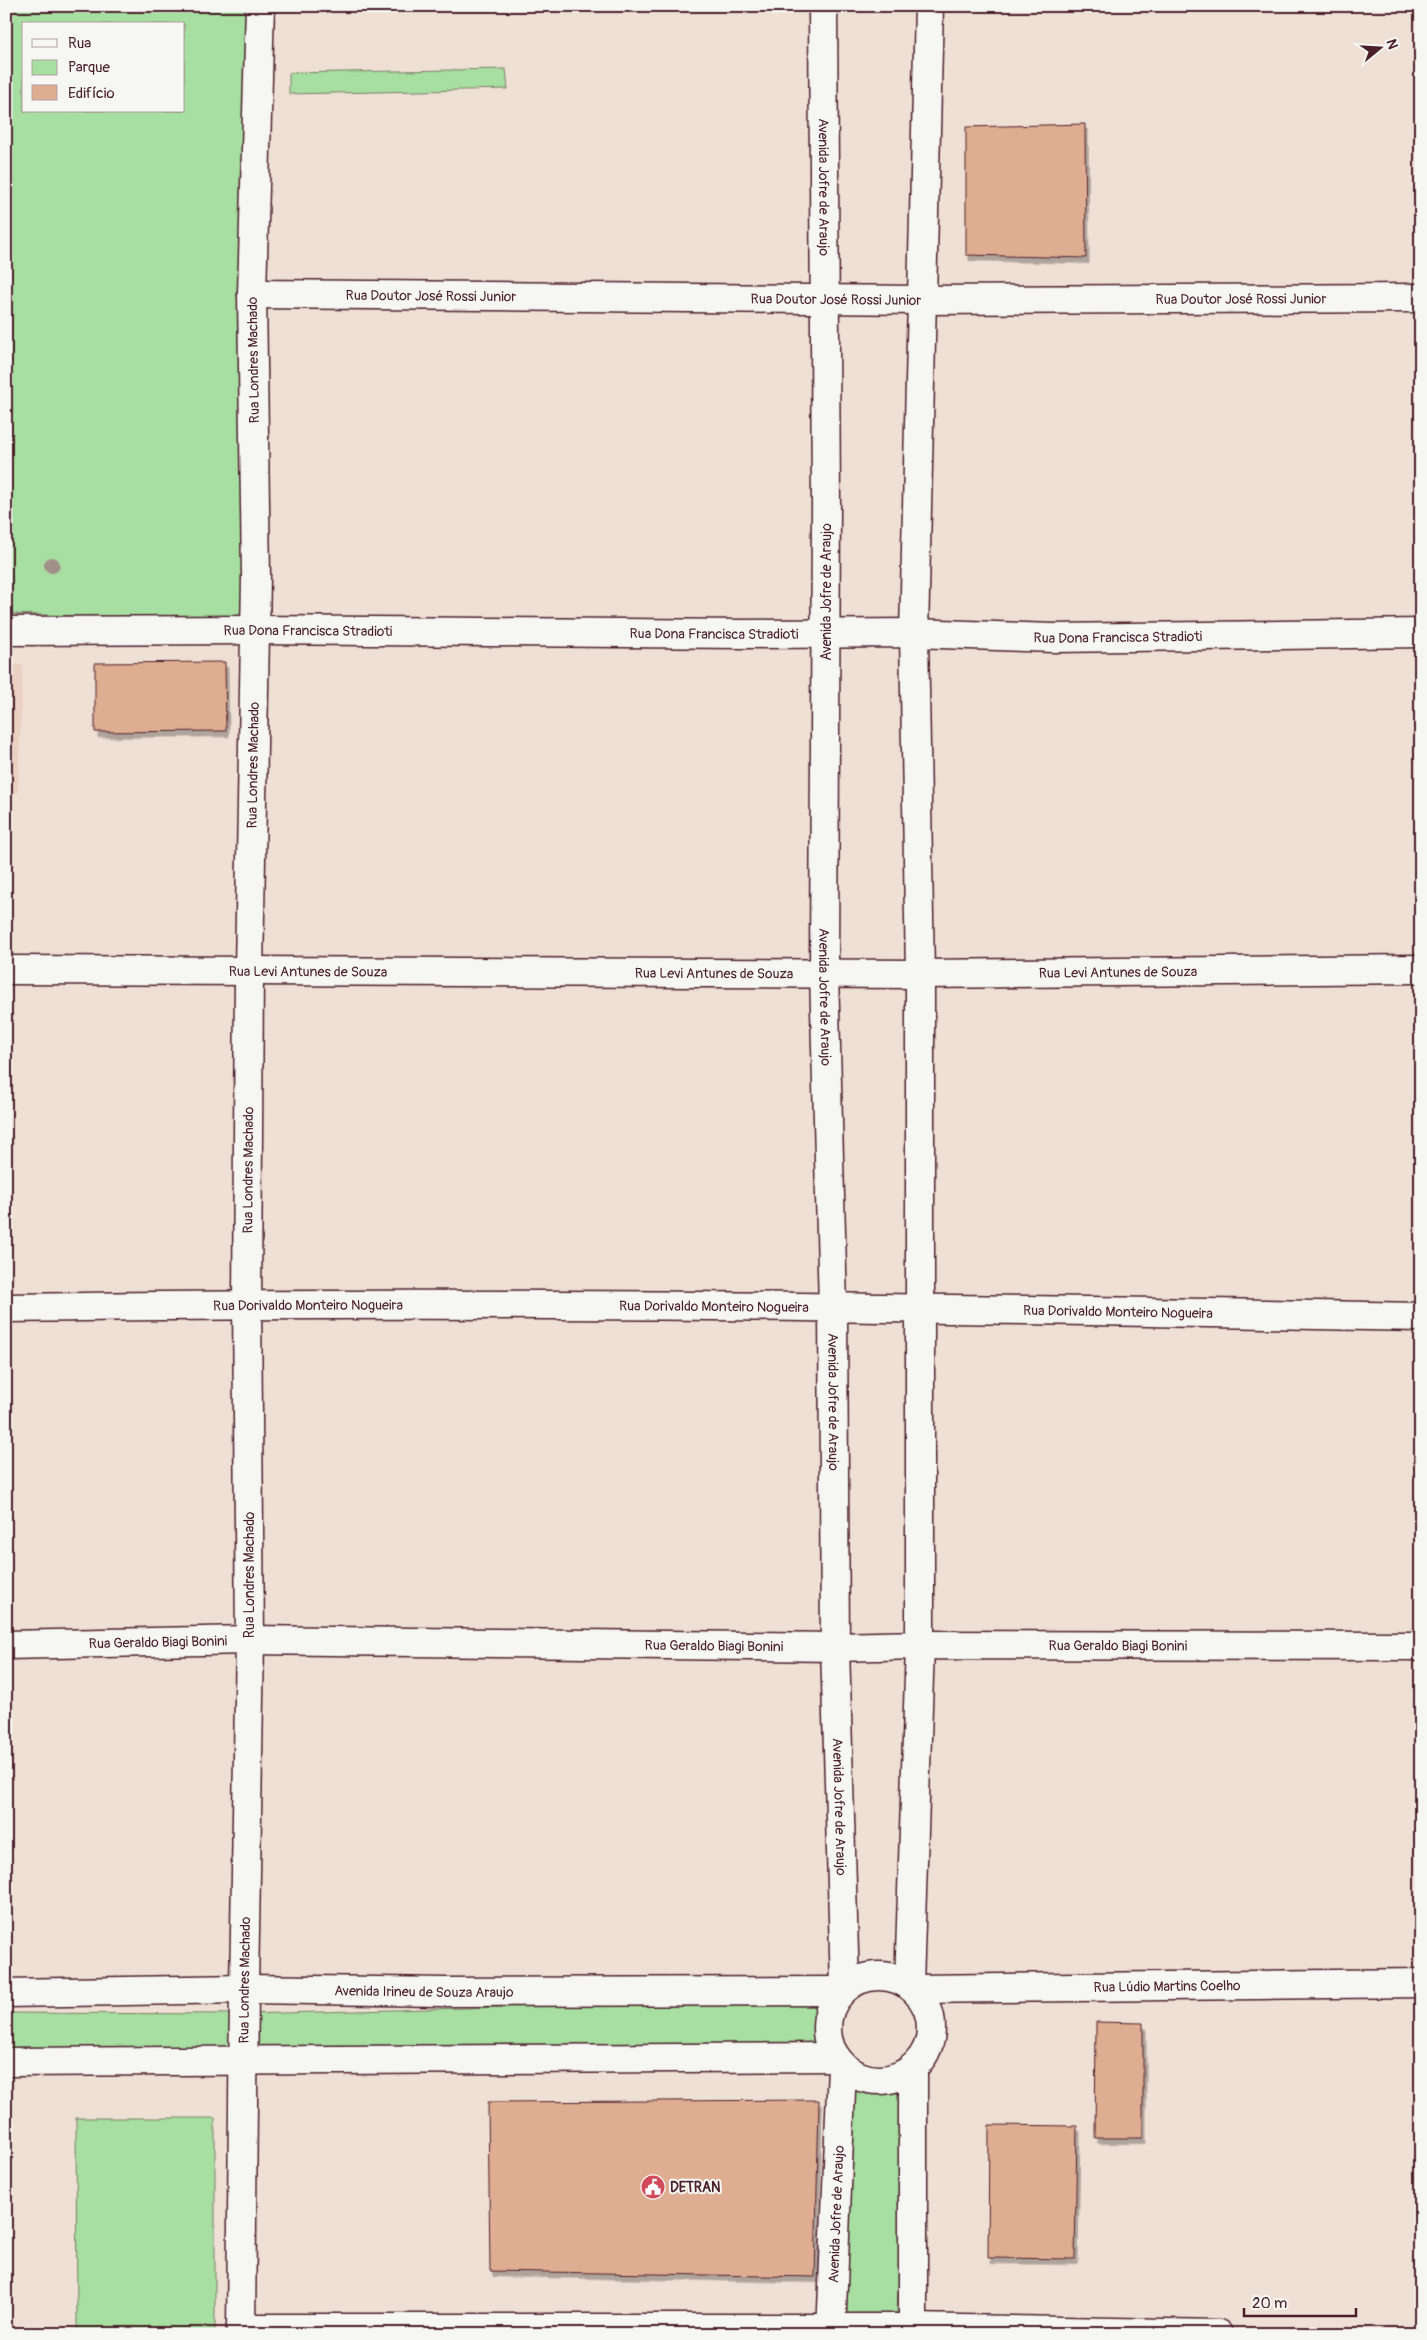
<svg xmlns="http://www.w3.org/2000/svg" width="1427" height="2340" viewBox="0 0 1427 2340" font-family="Pangolin,sans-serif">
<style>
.built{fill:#ead1c1}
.green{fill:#a7dea1;stroke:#787e66;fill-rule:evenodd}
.building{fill:#dfad91;stroke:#4a1f2b;filter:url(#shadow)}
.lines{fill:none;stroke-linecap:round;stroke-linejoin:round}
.street-casing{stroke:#4a1f2b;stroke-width:31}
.secondary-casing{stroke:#4a1f2b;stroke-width:31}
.street{stroke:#f6f6f2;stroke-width:28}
.secondary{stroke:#f6f6f2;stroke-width:28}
.tree{fill:#a19087}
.labels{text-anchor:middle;stroke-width:4;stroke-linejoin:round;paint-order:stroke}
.street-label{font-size:14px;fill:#4a1f2b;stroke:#f6f6f2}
.poi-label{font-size:14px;font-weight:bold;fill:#4a1f2b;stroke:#f6f6f2;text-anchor:start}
</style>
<defs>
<filter id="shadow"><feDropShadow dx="3" dy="5.5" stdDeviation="0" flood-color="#0004"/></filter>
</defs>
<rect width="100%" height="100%" fill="#efe0d5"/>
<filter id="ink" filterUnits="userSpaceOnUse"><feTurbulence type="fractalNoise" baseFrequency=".02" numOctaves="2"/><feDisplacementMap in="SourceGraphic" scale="10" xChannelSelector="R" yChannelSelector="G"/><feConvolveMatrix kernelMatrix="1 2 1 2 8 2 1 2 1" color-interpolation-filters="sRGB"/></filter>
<g filter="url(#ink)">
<path class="built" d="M6 665H23L18 793 6 792Z"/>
<path class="green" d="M6 6H252L251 620 6 614ZM24 24H184V111H24Z
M506 69 508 89 289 94V73Z
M837 1998C826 2017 824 2026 827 2047L6 2071V2013L245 2014Z
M907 2081 896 2334H845L855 2082 881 2087Z
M76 2118H215V2334H77Z"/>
<path class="building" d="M1085 124 1086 258 966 255V127Z
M225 662 226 731 95 732V663Z
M1096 2022 1143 2023V2138H1095Z
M819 2100 815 2277 490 2271 488 2102Z
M989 2125 1077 2126 1075 2259 988 2258Z"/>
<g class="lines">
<defs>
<g id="street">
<path id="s1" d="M252 294 921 300 1421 298"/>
<path id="s2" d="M6 631 255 630 744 634 914 633 1054 638 1421 633"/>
<path id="s3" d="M6 970 920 974 1421 969"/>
<path id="s4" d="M6 1308C478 1300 949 1308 1421 1317"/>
<path id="s5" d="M6 1645 250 1640 835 1647 920 1645 1421 1646"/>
<path id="s6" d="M915 1989 1421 1983"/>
<path d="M241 2328H913L1218 2334"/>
<path id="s7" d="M241 2334 244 1989 250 1640 247 1304 249 971 256 577 252 294 260 6"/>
</g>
<g id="secondary">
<path id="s8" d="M823 6 826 503 824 972 833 1307 835 1647 845 1987"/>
<circle cx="879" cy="2028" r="52"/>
<path d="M909 1985 920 1645V974L914 633 929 6"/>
<path id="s9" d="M6 1993 244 1989 443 1992 841 1991"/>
<path d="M6 2062 836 2057"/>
<path d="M913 2068V2334"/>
<path id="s10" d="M831 2334 842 2066"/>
</g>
</defs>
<use href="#street" class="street-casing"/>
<use href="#secondary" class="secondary-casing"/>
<use href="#street" class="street"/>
<use href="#secondary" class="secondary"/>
</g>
<circle class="tree" cx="52" cy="565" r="8"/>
</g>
<defs>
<symbol id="civic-disc" viewBox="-11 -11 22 22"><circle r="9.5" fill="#d1495b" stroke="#f6f6f2"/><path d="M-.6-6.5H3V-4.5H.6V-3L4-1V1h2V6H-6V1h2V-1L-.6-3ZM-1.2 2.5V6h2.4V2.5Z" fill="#fff"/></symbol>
</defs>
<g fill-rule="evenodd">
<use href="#civic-disc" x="639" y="2173" width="28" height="28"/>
</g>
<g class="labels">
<g class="street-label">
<text dy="5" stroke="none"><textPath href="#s8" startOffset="181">Avenida Jofre de Araujo</textPath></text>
<text dy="5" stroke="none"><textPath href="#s1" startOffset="179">Rua Doutor José Rossi Junior</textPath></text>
<text dy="5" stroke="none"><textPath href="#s1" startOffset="584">Rua Doutor José Rossi Junior</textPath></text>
<text dy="5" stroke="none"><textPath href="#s1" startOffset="989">Rua Doutor José Rossi Junior</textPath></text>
<text transform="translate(253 360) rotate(-91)" y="5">Rua Londres Machado</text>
<text transform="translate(826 592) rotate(-90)" y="5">Avenida Jofre de Araujo</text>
<text dy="5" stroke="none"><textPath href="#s2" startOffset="302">Rua Dona Francisca Stradioti</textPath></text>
<text dy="5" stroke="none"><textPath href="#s2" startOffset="708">Rua Dona Francisca Stradioti</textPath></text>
<text dy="5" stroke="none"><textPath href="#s2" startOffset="1112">Rua Dona Francisca Stradioti</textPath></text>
<text dy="5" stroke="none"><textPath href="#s7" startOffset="1569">Rua Londres Machado</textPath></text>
<text dy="5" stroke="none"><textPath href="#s3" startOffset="302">Rua Levi Antunes de Souza</textPath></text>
<text dy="5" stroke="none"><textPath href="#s3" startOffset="708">Rua Levi Antunes de Souza</textPath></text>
<text dy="5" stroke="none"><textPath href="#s3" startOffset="1112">Rua Levi Antunes de Souza</textPath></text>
<text dy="5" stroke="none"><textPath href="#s8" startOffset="991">Avenida Jofre de Araujo</textPath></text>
<text dy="5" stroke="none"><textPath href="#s7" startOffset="1164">Rua Londres Machado</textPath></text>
<text dy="5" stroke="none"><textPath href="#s4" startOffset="302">Rua Dorivaldo Monteiro Nogueira</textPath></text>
<text dy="5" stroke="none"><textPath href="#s4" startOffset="708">Rua Dorivaldo Monteiro Nogueira</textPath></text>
<text dy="5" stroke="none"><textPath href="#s4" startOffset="1112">Rua Dorivaldo Monteiro Nogueira</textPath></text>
<text dy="5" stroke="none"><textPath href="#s8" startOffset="1396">Avenida Jofre de Araujo</textPath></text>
<text transform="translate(249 1575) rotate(-90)" y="5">Rua Londres Machado</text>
<text dy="5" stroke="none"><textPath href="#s5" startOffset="152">Rua Geraldo Biagi Bonini</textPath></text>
<text dy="5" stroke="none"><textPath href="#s5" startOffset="708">Rua Geraldo Biagi Bonini</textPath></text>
<text dy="5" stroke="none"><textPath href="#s5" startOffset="1112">Rua Geraldo Biagi Bonini</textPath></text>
<text dy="5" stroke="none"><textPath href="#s8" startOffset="1801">Avenida Jofre de Araujo</textPath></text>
<text dy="5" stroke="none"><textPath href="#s7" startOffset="354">Rua Londres Machado</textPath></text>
<text dy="5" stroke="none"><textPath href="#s6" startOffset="252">Rua Lúdio Martins Coelho</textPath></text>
<text dy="5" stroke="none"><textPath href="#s9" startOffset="418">Avenida Irineu de Souza Araujo</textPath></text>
<text dy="5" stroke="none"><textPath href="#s10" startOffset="120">Avenida Jofre de Araujo</textPath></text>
</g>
<g class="poi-label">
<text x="670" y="2192">DETRAN</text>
</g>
</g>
<rect width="1427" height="2340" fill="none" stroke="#f6f6f2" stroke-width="25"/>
<rect x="12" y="12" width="1402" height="2315" fill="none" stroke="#4a1f2b" stroke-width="2" filter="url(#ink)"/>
<rect x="22" y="22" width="162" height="90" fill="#f6f6f2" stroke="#b1a0a2"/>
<rect x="32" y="39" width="25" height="8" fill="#f6f6f2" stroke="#b1a0a2"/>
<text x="68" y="48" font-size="15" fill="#4a1f2b">Rua</text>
<rect x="32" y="60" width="25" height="15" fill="#a7dea1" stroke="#b1a0a2"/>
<text x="68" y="72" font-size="15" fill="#4a1f2b">Parque</text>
<rect x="32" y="85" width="25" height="15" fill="#dfad91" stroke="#b1a0a2"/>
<text x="68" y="98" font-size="15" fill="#4a1f2b">Edifício</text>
<g transform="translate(1380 48) rotate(72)" stroke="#f6f6f2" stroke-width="4" paint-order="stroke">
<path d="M0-4L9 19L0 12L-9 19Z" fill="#4a1f2b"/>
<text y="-8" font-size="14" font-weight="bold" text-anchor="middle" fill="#4a1f2b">N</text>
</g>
<path d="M1244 2308v8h112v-8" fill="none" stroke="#4a1f2b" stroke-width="2.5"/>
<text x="1252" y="2308" font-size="15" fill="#4a1f2b" stroke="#f6f6f2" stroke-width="4" paint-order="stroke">20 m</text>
</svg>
